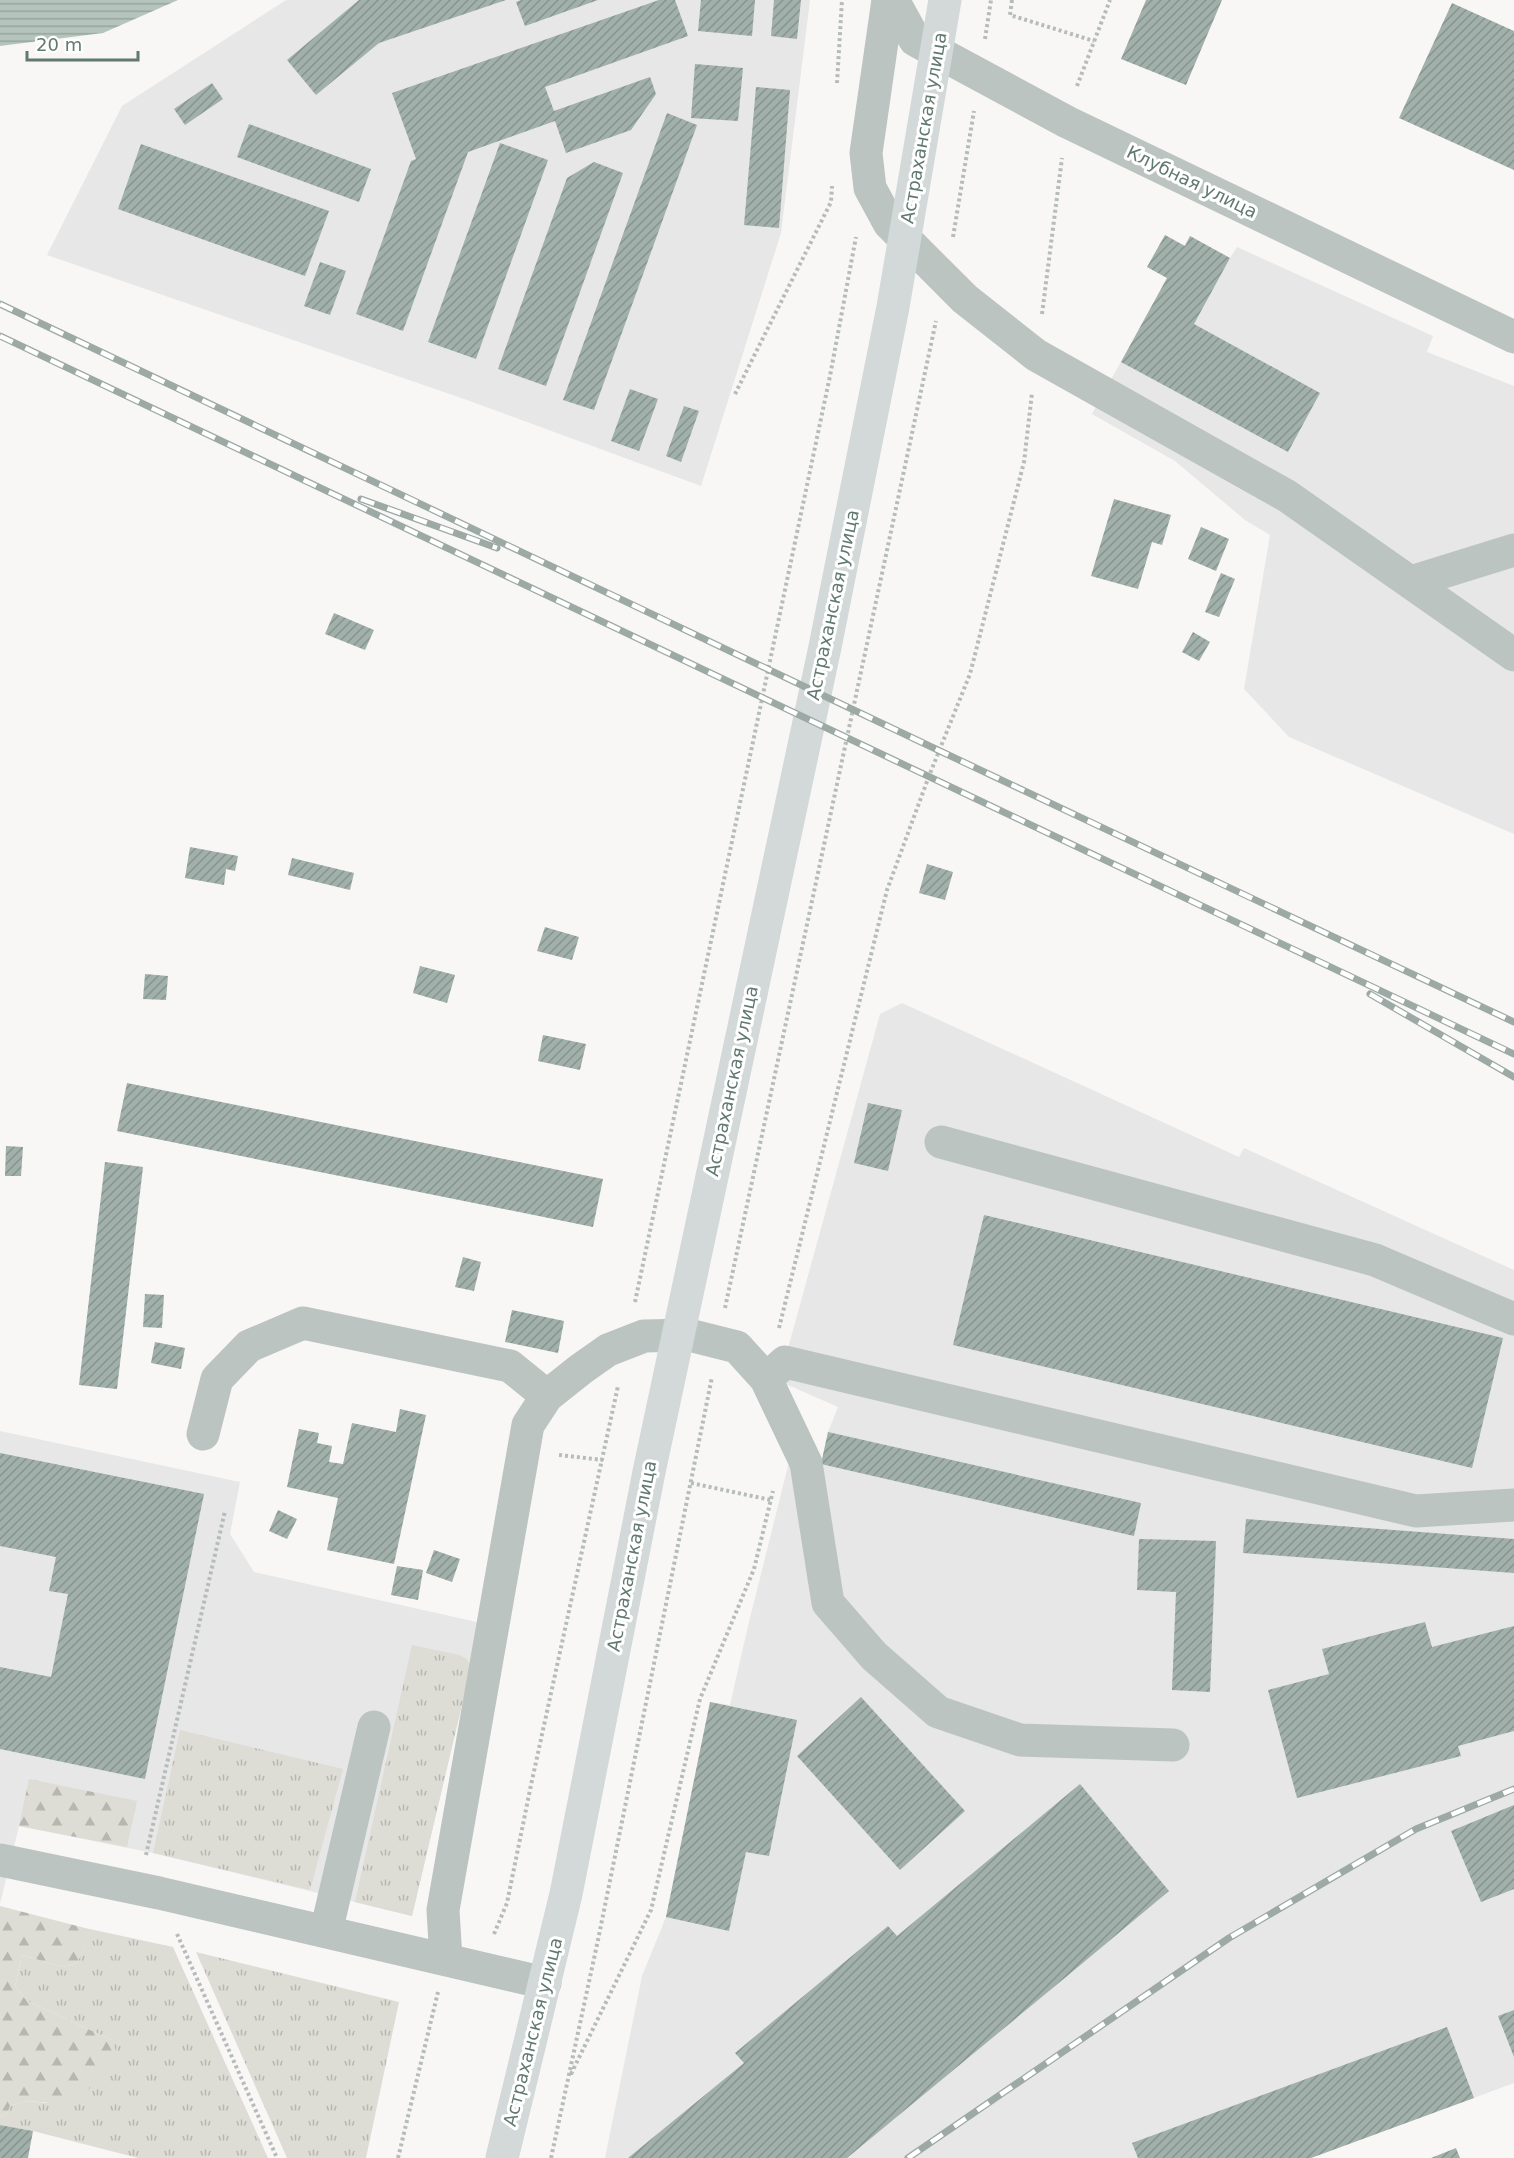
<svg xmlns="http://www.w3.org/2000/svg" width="1514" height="2158" viewBox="0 0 1514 2158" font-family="'DejaVu Sans',sans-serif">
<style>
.built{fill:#e6e7e6}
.grass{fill:url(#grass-tufts)}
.forest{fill:url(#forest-firs)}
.water{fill:url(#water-rules)}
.building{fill:url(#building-hatch)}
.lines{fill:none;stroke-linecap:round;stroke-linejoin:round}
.path{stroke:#b6bcba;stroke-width:4;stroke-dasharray:3 3;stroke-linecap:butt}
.minor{stroke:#bbc4c1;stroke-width:33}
.major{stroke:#d2d9d8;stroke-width:33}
.rail-casing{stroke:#9ca9a5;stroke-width:7}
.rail{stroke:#fff;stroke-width:4.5;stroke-dasharray:14;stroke-linecap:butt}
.labels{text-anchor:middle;stroke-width:6;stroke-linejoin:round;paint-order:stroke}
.street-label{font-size:18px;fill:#617971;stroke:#fff}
</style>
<defs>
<pattern id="grass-tufts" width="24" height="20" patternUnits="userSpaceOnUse" patternTransform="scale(1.5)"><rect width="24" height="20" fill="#dddcd5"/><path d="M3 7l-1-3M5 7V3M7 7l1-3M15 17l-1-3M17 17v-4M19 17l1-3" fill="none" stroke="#b7b7b1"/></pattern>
<pattern id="forest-firs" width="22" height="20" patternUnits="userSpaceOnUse" patternTransform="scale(1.5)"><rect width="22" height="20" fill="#dddcd5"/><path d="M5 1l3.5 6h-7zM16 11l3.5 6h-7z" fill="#b7b7b1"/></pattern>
<pattern id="water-rules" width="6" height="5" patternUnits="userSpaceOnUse" patternTransform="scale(1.5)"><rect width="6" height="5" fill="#b5c5bd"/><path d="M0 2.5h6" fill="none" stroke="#97a59e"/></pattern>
<pattern id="building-hatch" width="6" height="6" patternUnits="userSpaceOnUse" patternTransform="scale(1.5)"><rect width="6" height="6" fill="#a1b0aa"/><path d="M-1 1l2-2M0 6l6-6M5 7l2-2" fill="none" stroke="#87948f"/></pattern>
</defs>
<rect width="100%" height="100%" fill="#f8f7f6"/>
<path class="built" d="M286 0H810L781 233 701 486 467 400 47 255 122 106Z
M1165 235 1184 246 1190 236 1230 258 1237 247 1433 336 1427 352 1514 386V834L1289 737 1244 689 1270 535 1245 520 1175 461 1092 414 1167 278 1147 267Z
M902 1003 1239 1157 1244 1148 1514 1270V2083L1311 2158H605L642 1976 666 1917 710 1702 730 1705 748 1626 789 1462 821 1464 828 1432 838 1407 779 1381 880 1014Z
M0 1431 240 1482 230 1534 254 1572 481 1623 412 1916 153 1853 19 1826 0 1904Z"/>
<path class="grass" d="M412 1645 459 1655 467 1659 471 1667 412 1916 355 1902Z
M180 1730 343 1769 310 1890 153 1853Z
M85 1928 173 1947 268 2158H138L33 2131 0 2125V2117L7 2114 10 2106 26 2101 47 2103 112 2040 27 2001 15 1986 22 1955 63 1967 77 1963 85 1946Z
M196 1952 399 2002 366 2158H287Z"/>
<path class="forest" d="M29 1779 137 1801 127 1847 19 1826Z
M0 1906 85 1928V1946L77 1963 63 1967 22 1955 15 1986 27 2001 112 2040 116 2051 114 2063 84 2094 66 2104 26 2101 10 2106 7 2114 0 2117Z"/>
<path class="water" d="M0 0H178L103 33 0 46Z"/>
<path class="building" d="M359 0H506L379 43 316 95 287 60Z
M521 0H598L525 26 516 2Z
M659 0H675L688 36 545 87 554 111 650 77 656 94 631 130 566 153 555 121 468 152 403 331 356 314 411 161 416 159 392 93Z
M701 0H755L752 36 698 31Z
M774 0H801L797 39 771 36Z
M1146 0H1222L1186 85 1121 59Z
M1452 3 1514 31V170L1399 118Z
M695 64 743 68 738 121 691 118Z
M212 83 223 99 185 125 174 109Z
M756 87 790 90 779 228 744 225Z
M667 113 697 125 594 410 563 400Z
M249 124 371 169 359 202 237 157Z
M500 143 548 160 476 359 428 342Z
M141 144 329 211 305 276 118 209Z
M594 162 623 173 546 386 498 369 567 178Z
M1165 235 1185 246 1190 236 1230 258 1194 324 1320 393 1288 452 1121 362 1167 278 1147 267Z
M320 262 346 271 330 315 304 306Z
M630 389 658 399 639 451 611 441Z
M684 406 699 411 681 462 666 456Z
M1114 499 1171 515 1162 545 1152 542 1138 589 1091 576Z
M1201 527 1229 539 1216 571 1188 559Z
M1221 573 1235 579 1219 617 1205 612Z
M334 613 374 630 365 650 325 634Z
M1193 632 1210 642 1199 661 1182 652Z
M190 847 238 856 235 871 226 869 224 885 185 878Z
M292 858 354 873 350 890 288 875Z
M927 864 953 872 945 900 919 893Z
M545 927 579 937 572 960 537 951Z
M420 966 455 975 447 1003 413 993Z
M145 974 168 976 166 1000 143 999Z
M543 1035 586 1044 580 1070 538 1061Z
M127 1083 603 1179 593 1227 117 1131Z
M868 1103 902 1110 888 1171 854 1163Z
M6 1146 23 1147 21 1176H5Z
M105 1162 143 1167 117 1389 79 1385Z
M984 1215 1503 1338 1472 1468 953 1345Z
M463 1257 481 1262 474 1291 455 1287Z
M145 1294 164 1295 162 1328 143 1327Z
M512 1310 564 1321 558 1353 505 1342Z
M155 1342 185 1348 181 1369 151 1363Z
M400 1409 426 1415 394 1564 327 1550 338 1498 287 1487 299 1429 319 1433 317 1443 332 1446 329 1462 343 1464 352 1423 396 1432Z
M828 1432 1141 1503 1134 1536 821 1464Z
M0 1453 204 1494 145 1779 0 1749V1667L51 1677 68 1594 49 1591 56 1557 0 1546Z
M278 1510 297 1519 287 1539 269 1531Z
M1246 1519 1514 1539V1573L1243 1553Z
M1139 1539 1216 1541 1210 1692 1172 1690 1176 1592 1137 1590Z
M434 1550 460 1559 452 1582 426 1573Z
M397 1566 423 1570 418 1600 391 1595Z
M1425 1622 1432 1647 1514 1626V1731L1458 1746 1461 1756 1297 1798 1268 1690 1329 1674 1322 1649Z
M861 1697 965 1811 900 1870 797 1756Z
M710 1702 797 1720 769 1856 746 1852 729 1931 666 1917Z
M1080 1784 1169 1891 1066 1977 847 2158H628L744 2063 735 2053 888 1926 897 1936Z
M1514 1805V1889L1481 1902 1451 1831Z
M1514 2010V2057L1498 2016Z
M1447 2027 1474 2098 1311 2158H1138L1132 2143Z
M0 2125 33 2131 28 2158H0Z
M1456 2148 1460 2158H1431Z"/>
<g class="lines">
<path class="path" d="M1012 0 1010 15 1094 41
M985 39 991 0
M837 83 842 0
M1077 86 1110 0
M953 237 974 111
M1042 314 1062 158
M735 394 831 202 832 186
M635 1302 830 376 856 237
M725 1308 936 321
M779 1328 887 890 929 776 970 674 1024 462 1032 393
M559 1455 603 1460
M691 1483 771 1500
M146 1855 225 1511
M177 1934 277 2158
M494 1934 507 1903 531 1785 618 1386
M571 2074 651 1910 700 1699 754 1569 773 1491
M398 2158 438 1992
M551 2158 598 1940 712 1377"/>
<path class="minor" d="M888 0 866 153 870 188 889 223 965 299 1036 355 1287 496 1514 655
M893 0 915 40 1067 122 1514 337
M1411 582 1514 550
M941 1142 1375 1260 1514 1319
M766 1379 785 1362 1416 1511 1514 1505
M203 1434 217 1379 249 1346 303 1323 510 1366 547 1396
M0 1860 159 1893 545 1983
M326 1932 374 1727
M446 1960 443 1910 528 1425 547 1396 581 1369 608 1350 644 1336 689 1335 737 1347 766 1379 806 1463 828 1603 874 1656 938 1712 1020 1740 1173 1745"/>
<path class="major" d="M502 2158 566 1894 649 1472 825 647 893 307 945 0"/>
<defs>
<path id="rail" d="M0 304 940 751 1514 1022
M0 336 1514 1054
M361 499 497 548
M1370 994 1514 1077
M908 2158 1229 1938 1416 1829 1514 1789"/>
</defs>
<use href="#rail" class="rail-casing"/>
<use href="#rail" class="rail"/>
</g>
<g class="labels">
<g class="street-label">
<text transform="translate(924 128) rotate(-80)" y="6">Астраханская улица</text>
<text transform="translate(1192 182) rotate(26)" y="6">Клубная улица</text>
<text transform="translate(833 605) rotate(-78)" y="6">Астраханская улица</text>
<text transform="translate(732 1081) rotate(-78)" y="6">Астраханская улица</text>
<text transform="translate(632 1556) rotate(-79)" y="6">Астраханская улица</text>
<text transform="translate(533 2032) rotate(-76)" y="6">Астраханская улица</text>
</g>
</g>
<path d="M27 51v9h111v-9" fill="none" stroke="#617971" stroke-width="3"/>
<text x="36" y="51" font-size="18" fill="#617971" stroke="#ffffff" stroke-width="4.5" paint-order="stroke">20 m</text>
</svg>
